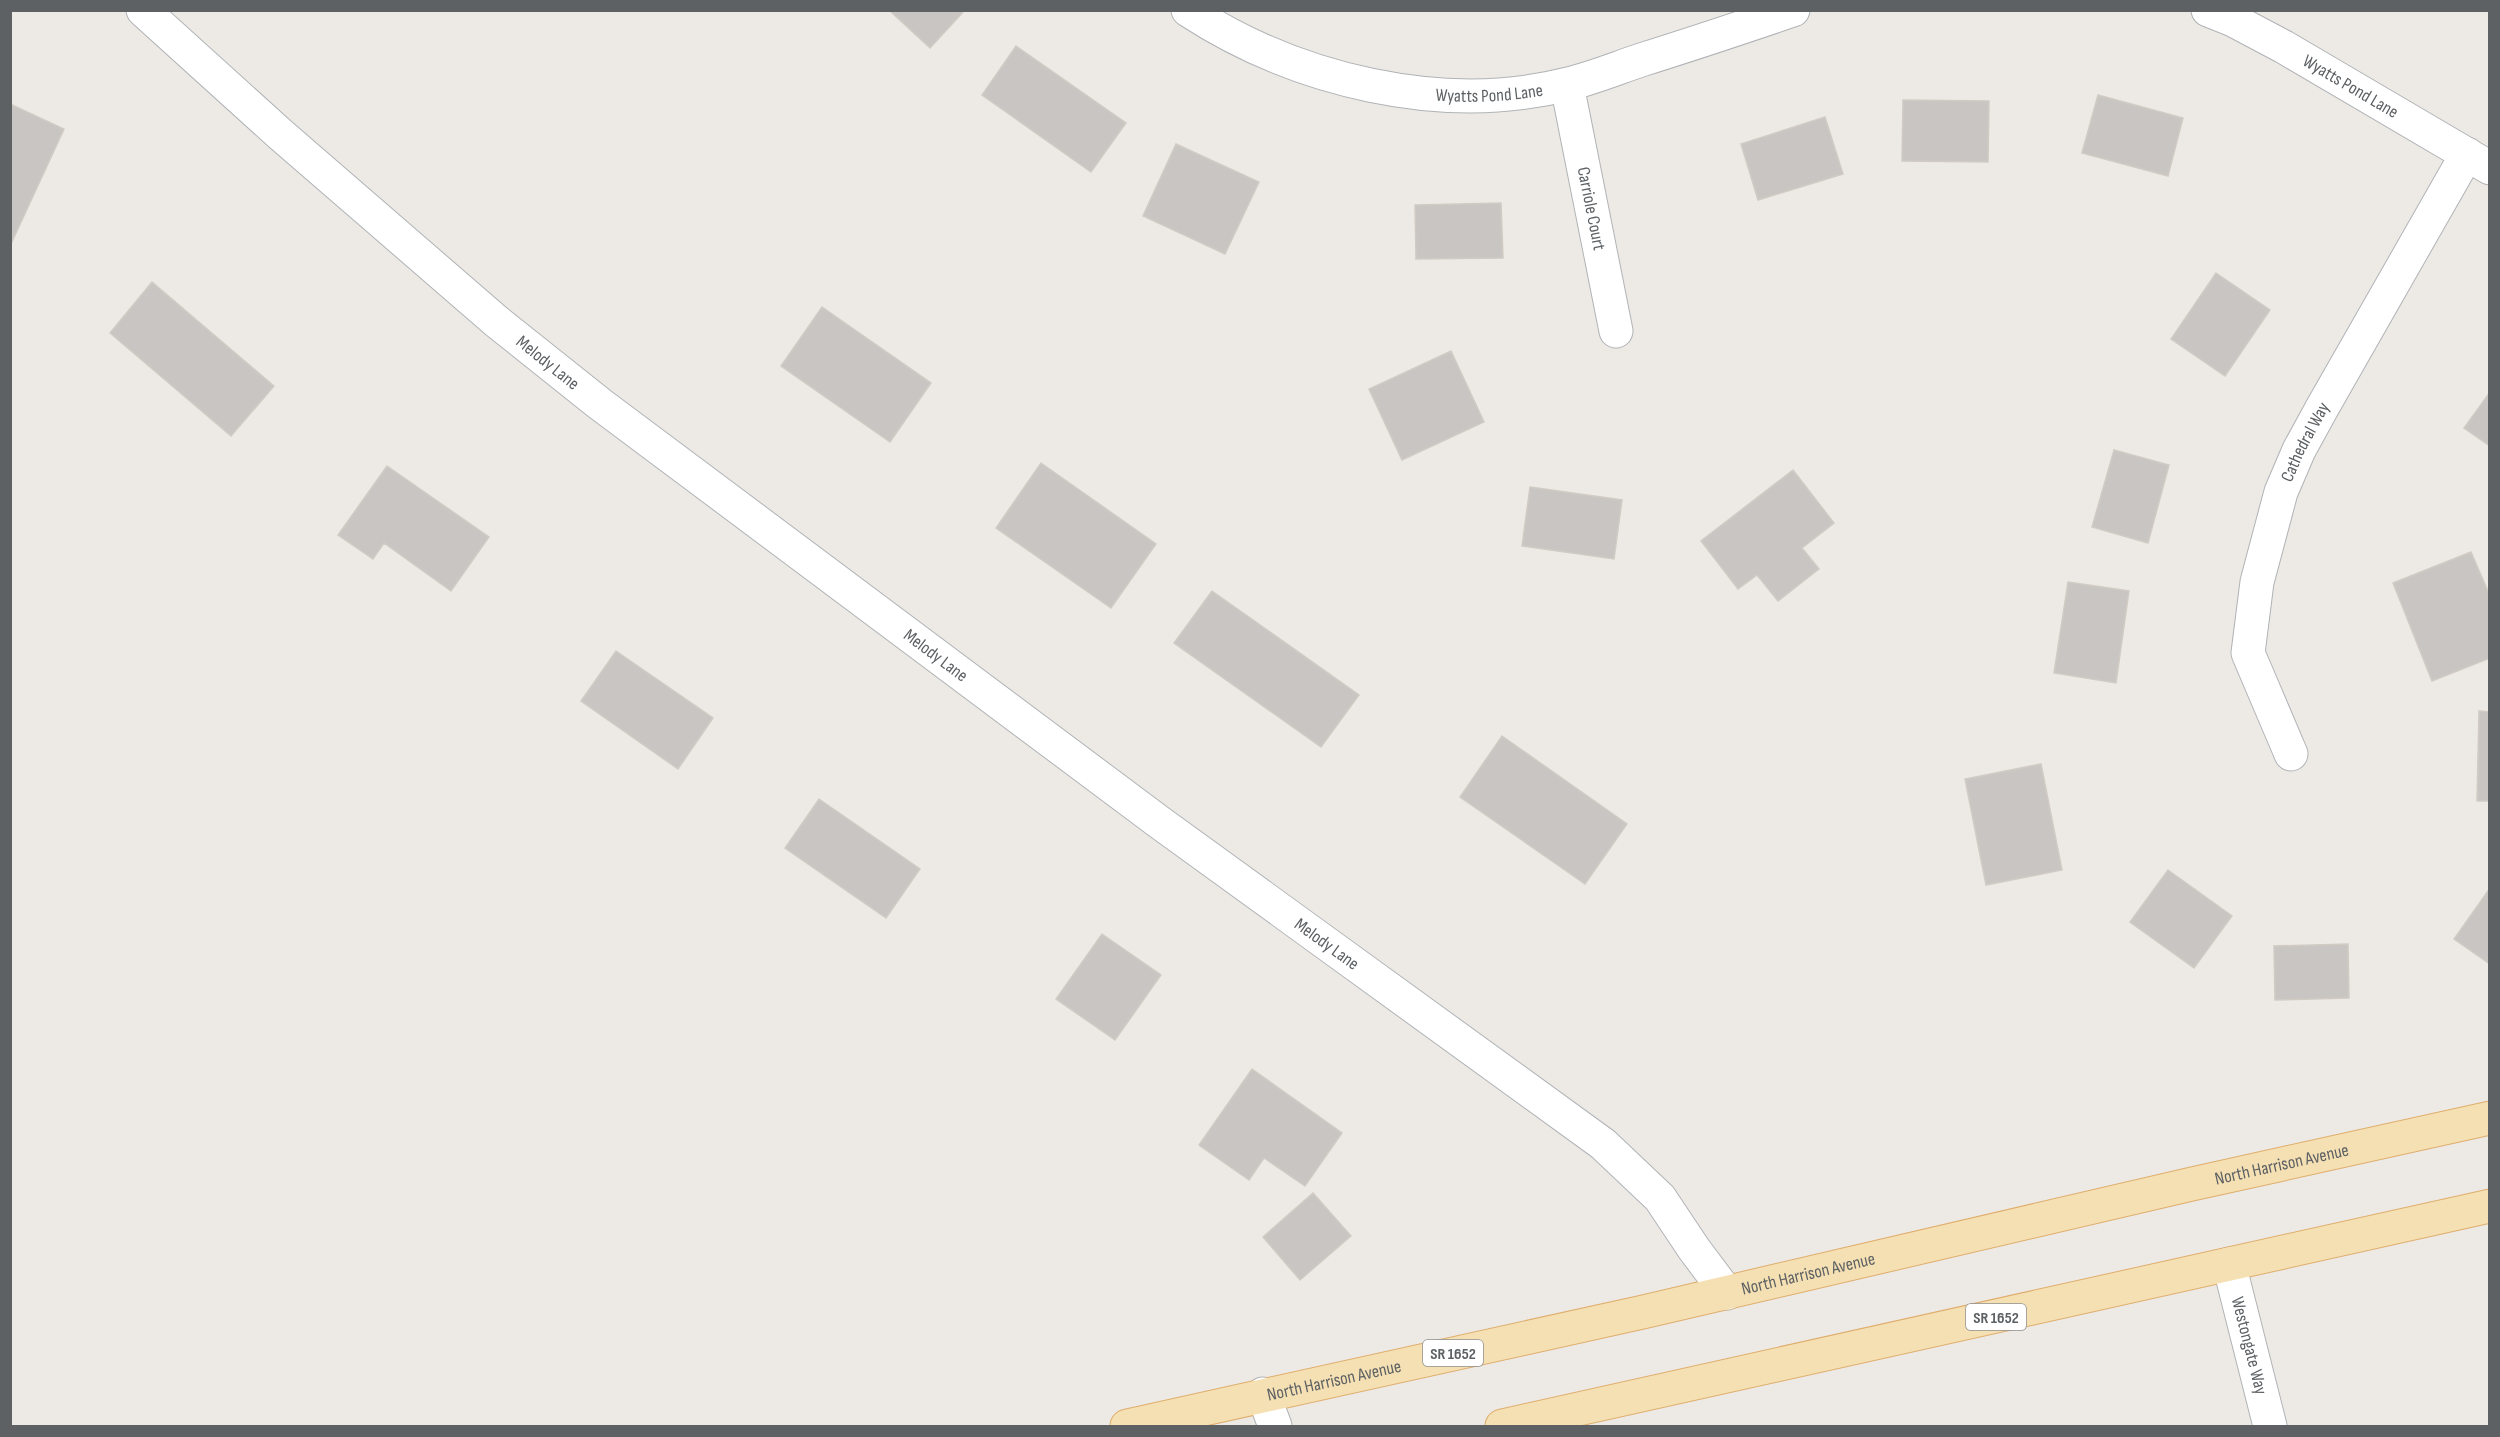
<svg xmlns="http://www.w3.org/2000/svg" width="2500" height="1437" viewBox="0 0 2500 1437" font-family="'Sofia Sans Condensed',sans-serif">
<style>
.building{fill:#c9c5c2;stroke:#d1cbc4;stroke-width:1.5}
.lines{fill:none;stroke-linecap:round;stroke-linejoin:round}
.street-casing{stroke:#b0b3b6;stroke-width:35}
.primary-casing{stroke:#dfad6d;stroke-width:35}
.street{stroke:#fff;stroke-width:33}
.primary{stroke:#f5e0b3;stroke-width:33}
.labels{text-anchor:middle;stroke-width:6;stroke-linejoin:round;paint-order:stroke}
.shield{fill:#fff;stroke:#8e9092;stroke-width:1.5}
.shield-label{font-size:16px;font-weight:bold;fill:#5d6164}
.street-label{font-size:18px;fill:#5d6164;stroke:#fff}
</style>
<rect width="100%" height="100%" fill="#edeae5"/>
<path class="building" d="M889 10H965L930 48Z
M1016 46 1126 123 1091 172 982 95Z
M2098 95 2183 118 2168 176 2082 153Z
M1903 100 1989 101 1988 162 1902 161Z
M10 104 64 129 10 246Z
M1825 117 1843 174 1758 200 1741 144Z
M1176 144 1259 182 1225 254 1143 216Z
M1501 203 1503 258 1416 259 1415 205Z
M2216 273 2270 310 2225 376 2171 339Z
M152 282 274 386 231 436 110 333Z
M822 307 931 383 890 442 781 366Z
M1451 351 1484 422 1402 460 1369 389Z
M2490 392V446L2464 428Z
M2114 450 2169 465 2148 543 2092 527Z
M1041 463 1156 544 1111 608 996 528Z
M387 466 489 537 451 591 384 543 373 559 338 535Z
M1793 470 1834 523 1802 548 1819 569 1778 601 1757 575 1738 589 1701 541Z
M1530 487 1622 500 1614 559 1522 546Z
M2471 552 2490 596V658L2432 681 2393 583Z
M2068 582 2129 591 2116 683 2054 673Z
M1212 591 1359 695 1321 747 1174 643Z
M616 651 713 718 678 769 581 701Z
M2479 711 2490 712V801H2477Z
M1502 736 1627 824 1585 884 1460 797Z
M2041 764 2062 870 1986 885 1965 779Z
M819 799 920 869 886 918 785 848Z
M2168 870 2232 916 2194 968 2130 922Z
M2490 888V964L2454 939Z
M1102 934 1161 975 1115 1040 1056 999Z
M2348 944 2349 998 2275 1000 2274 946Z
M1252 1069 1342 1133 1305 1186 1264 1158 1249 1180 1199 1145Z
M1313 1193 1351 1236 1300 1280 1263 1237Z"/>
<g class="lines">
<defs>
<g id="street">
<path id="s1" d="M143 10 280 134 496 321 600 404 1159 822 1603 1144 1660 1198 1694 1249 1727 1293"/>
<path id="s2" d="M1188 10C1295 80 1442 116 1568 84 1593 78 1617 68 1641 60 1692 44 1743 27 1793 10"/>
<path id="s3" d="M2208 10 2233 20 2284 47 2490 168"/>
<path id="s4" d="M1567 85 1616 331"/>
<path id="s5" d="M2291 754 2248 653 2257 582 2281 492 2299 450 2322 408 2467 154"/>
<path id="s6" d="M2229 1264 2270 1426"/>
<path d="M1263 1394 1275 1426"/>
</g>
<g id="primary">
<path id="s7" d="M1127 1426 1643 1312 2192 1184 2490 1118"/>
<path d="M1502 1426 2490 1206"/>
</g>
</defs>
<use href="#street" class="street-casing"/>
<use href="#primary" class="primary-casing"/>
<use href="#street" class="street"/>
<use href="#primary" class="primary"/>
</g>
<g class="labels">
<g class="shield">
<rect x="1966" y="1304" width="60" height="26" rx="4.5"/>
<rect x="1423" y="1340" width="60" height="26" rx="4.5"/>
</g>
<g class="shield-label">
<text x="1996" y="1323">SR 1652</text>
<text x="1453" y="1359">SR 1652</text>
</g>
<g class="street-label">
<text dy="6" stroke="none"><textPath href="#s3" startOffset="162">Wyatts Pond Lane</textPath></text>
<text dy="6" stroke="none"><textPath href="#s2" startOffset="318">Wyatts Pond Lane</textPath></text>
<text dy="6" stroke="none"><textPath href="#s4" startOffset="126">Carriole Court</textPath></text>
<text dy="6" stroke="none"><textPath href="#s1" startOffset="537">Melody Lane</textPath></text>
<text dy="6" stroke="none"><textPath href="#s5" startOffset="330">Cathedral Way</textPath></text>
<text dy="6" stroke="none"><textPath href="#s1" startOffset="1023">Melody Lane</textPath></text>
<text dy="6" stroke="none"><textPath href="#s1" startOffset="1509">Melody Lane</textPath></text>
<text dy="6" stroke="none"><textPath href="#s7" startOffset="1184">North Harrison Avenue</textPath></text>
<text dy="6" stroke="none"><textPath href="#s7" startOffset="698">North Harrison Avenue</textPath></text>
<text dy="6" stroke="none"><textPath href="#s6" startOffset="84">Westongate Way</textPath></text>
<text dy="6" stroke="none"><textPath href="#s7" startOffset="212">North Harrison Avenue</textPath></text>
</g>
</g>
<rect width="2500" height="1437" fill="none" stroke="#5d6164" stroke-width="24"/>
</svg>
